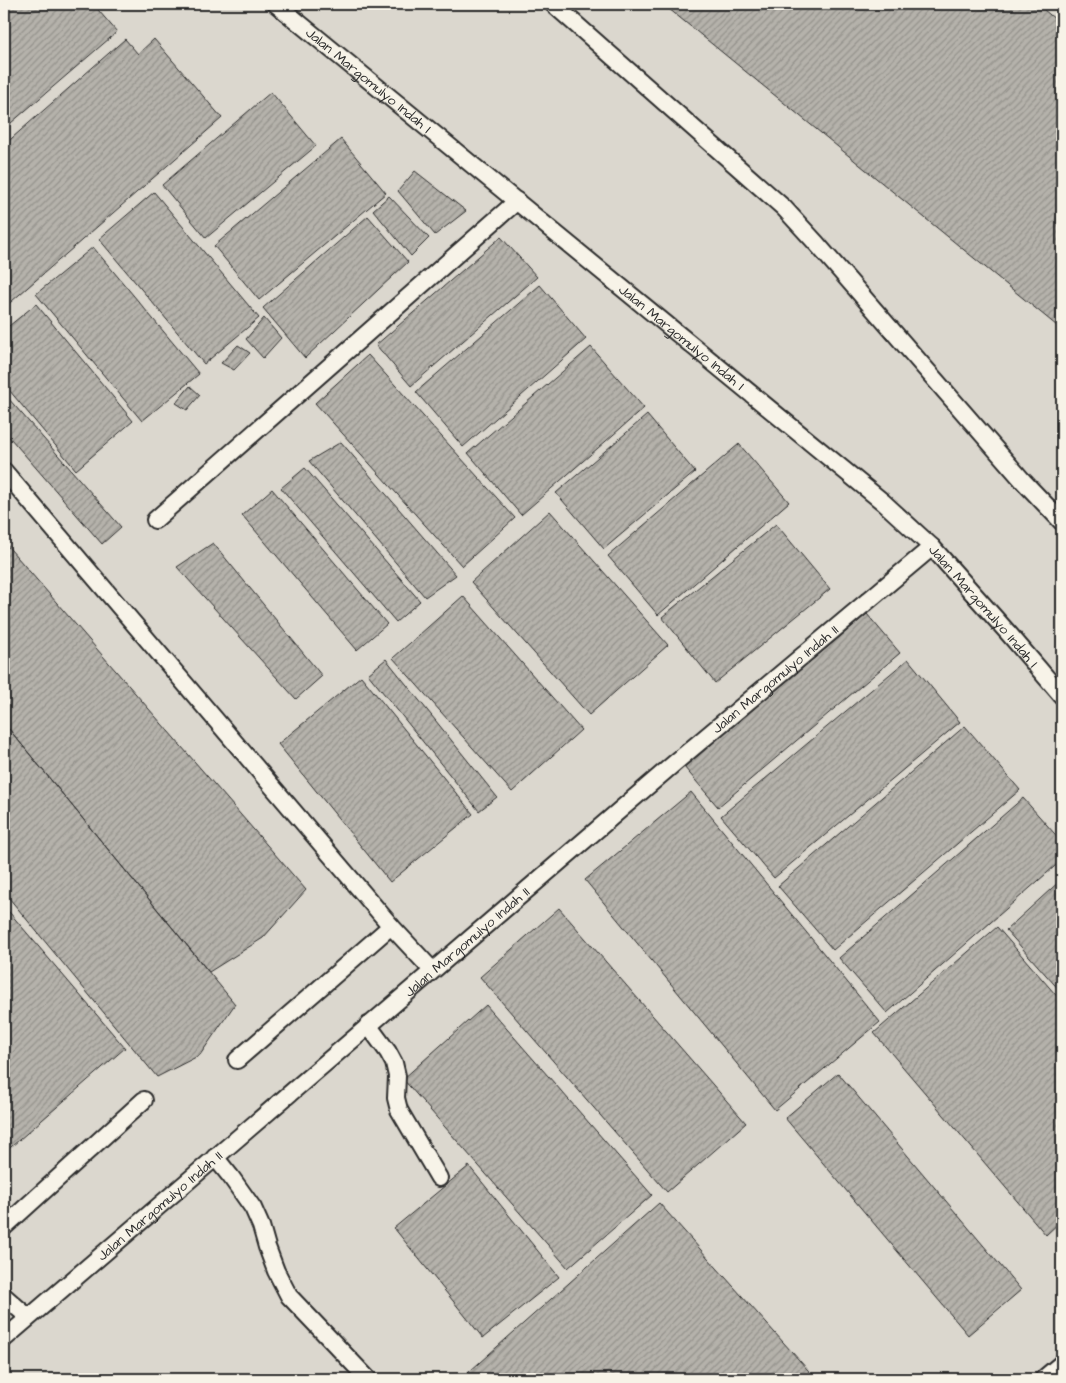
<svg xmlns="http://www.w3.org/2000/svg" width="1066" height="1383" viewBox="0 0 1066 1383" font-family="'Architects Daughter',sans-serif">
<style>
.built{fill:#dbd7ce}
.building{fill:url(#building-hatch);stroke:#2b2b2b}
.lines{fill:none;stroke-linecap:round;stroke-linejoin:round}
.service-casing{stroke:#2b2b2b;stroke-width:20}
.service{stroke:#f7f3e8;stroke-width:16}
.labels{text-anchor:middle;stroke-width:4;stroke-linejoin:round;paint-order:stroke}
.street-label{font-size:14px;fill:#2b2b2b;stroke:#f7f3e8}
</style>
<defs>
<pattern id="building-hatch" width="6" height="6" patternUnits="userSpaceOnUse" patternTransform="scale(1.25)"><rect width="6" height="6" fill="#b5b2ab"/><path d="M-1 1l2-2M0 6l6-6M5 7l2-2" fill="none" stroke="#93918b"/></pattern>
</defs>
<rect width="100%" height="100%" fill="#ebe7dd"/>
<filter id="ink" filterUnits="userSpaceOnUse"><feTurbulence type="fractalNoise" baseFrequency=".02" numOctaves="2"/><feDisplacementMap in="SourceGraphic" scale="10" xChannelSelector="R" yChannelSelector="G"/><feConvolveMatrix kernelMatrix="1 2 1 2 8 2 1 2 1" color-interpolation-filters="sRGB"/></filter>
<g filter="url(#ink)">
<path class="built" d="M4 4H1062V1379H4Z"/>
<path class="building" d="M4 4H93L117 32 4 129Z
M663 4H1037L1062 25V330Z
M125 39 138 54 154 39 222 118 4 308V145Z
M271 92 316 146 206 238 162 185Z
M341 139 386 193 259 300 214 246Z
M415 171 466 211 435 235 398 191Z
M154 192 259 318 204 364 99 239Z
M389 196 429 238 411 256 373 210Z
M368 216 408 262 305 358 263 308Z
M501 237 537 277 411 386 376 345Z
M93 247 199 374 142 421 36 294Z
M540 285 586 339 463 447 416 392Z
M36 304 133 421 76 470 4 384V330Z
M264 318 281 338 263 358 246 339Z
M238 345 250 353 234 370 221 363Z
M591 347 644 408 521 515 468 453Z
M368 355 515 518 462 566 315 403Z
M190 386 200 395 187 410 176 403Z
M8 398 121 527 102 544 4 431V402Z
M647 415 695 472 604 549 556 493Z
M341 442 456 575 425 597 309 461Z
M739 444 789 502 658 615 608 556Z
M305 468 420 601 396 622 281 488Z
M272 489 387 624 357 650 242 515Z
M550 511 668 645 589 715 471 582Z
M776 524 830 589 715 683 662 617Z
M4 542 306 890 263 938 209 972 4 723Z
M213 543 322 676 296 699 177 567Z
M463 596 581 730 512 792 393 658Z
M867 614 900 653 718 807 684 767Z
M386 659 497 797 479 811 368 674Z
M908 659 960 722 774 878 721 816Z
M361 676 473 814 390 882 278 744Z
M4 723 235 1004 200 1055 157 1077 4 892Z
M965 726 1020 790 833 950 778 886Z
M691 792 880 1022 775 1110 585 880Z
M1023 798 1062 842V860L887 1013 839 958Z
M1062 879V993L1006 930Z
M4 906 125 1048 4 1153Z
M559 908 746 1123 667 1192 480 977Z
M997 927 1062 1002V1220L1046 1235 874 1033Z
M486 1005 652 1195 568 1268 403 1079Z
M838 1073 1021 1290 968 1335 785 1118Z
M469 1166 559 1277 483 1338 394 1228Z
M659 1203 816 1379H461Z"/>
<g class="lines">
<defs>
<g id="service">
<path id="s1" d="M276 4 883 502 932 547 1010 635 1062 696"/>
<path d="M553 4 784 208 817 244 1024 482 1062 522"/>
<path d="M4 471 391 926"/>
<path d="M155 520 517 201"/>
<path d="M368 1025 388 1052 394 1063 397 1076 396 1098 399 1110 439 1178"/>
<path d="M237 1060 391 926 432 970"/>
<path d="M215 1157 231 1177 253 1208 261 1226 267 1247 276 1271 289 1296 368 1379"/>
<path d="M4 1227 144 1100"/>
<path d="M4 1296 28 1317"/>
<path id="s2" d="M4 1339 677 761 932 547"/>
<path d="M1043 1379 1062 1363"/>
</g>
</defs>
<use href="#service" class="service-casing"/>
<use href="#service" class="service"/>
</g>
</g>
<g class="labels">
<g class="street-label">
<text dy="5" stroke="none"><textPath href="#s1" startOffset="120">Jalan Margomulyo Indah I</textPath></text>
<text dy="5" stroke="none"><textPath href="#s1" startOffset="525">Jalan Margomulyo Indah I</textPath></text>
<text dy="5" stroke="none"><textPath href="#s1" startOffset="930">Jalan Margomulyo Indah I</textPath></text>
<text dy="5" stroke="none"><textPath href="#s2" startOffset="1015">Jalan Margomulyo Indah II</textPath></text>
<text dy="5" stroke="none"><textPath href="#s2" startOffset="610">Jalan Margomulyo Indah II</textPath></text>
<text dy="5" stroke="none"><textPath href="#s2" startOffset="205">Jalan Margomulyo Indah II</textPath></text>
</g>
</g>
<rect width="1066" height="1383" fill="none" stroke="#f7f3e8" stroke-width="20"/>
<rect x="10" y="10" width="1046" height="1363" fill="none" stroke="#2b2b2b" stroke-width="2" filter="url(#ink)"/>
</svg>
